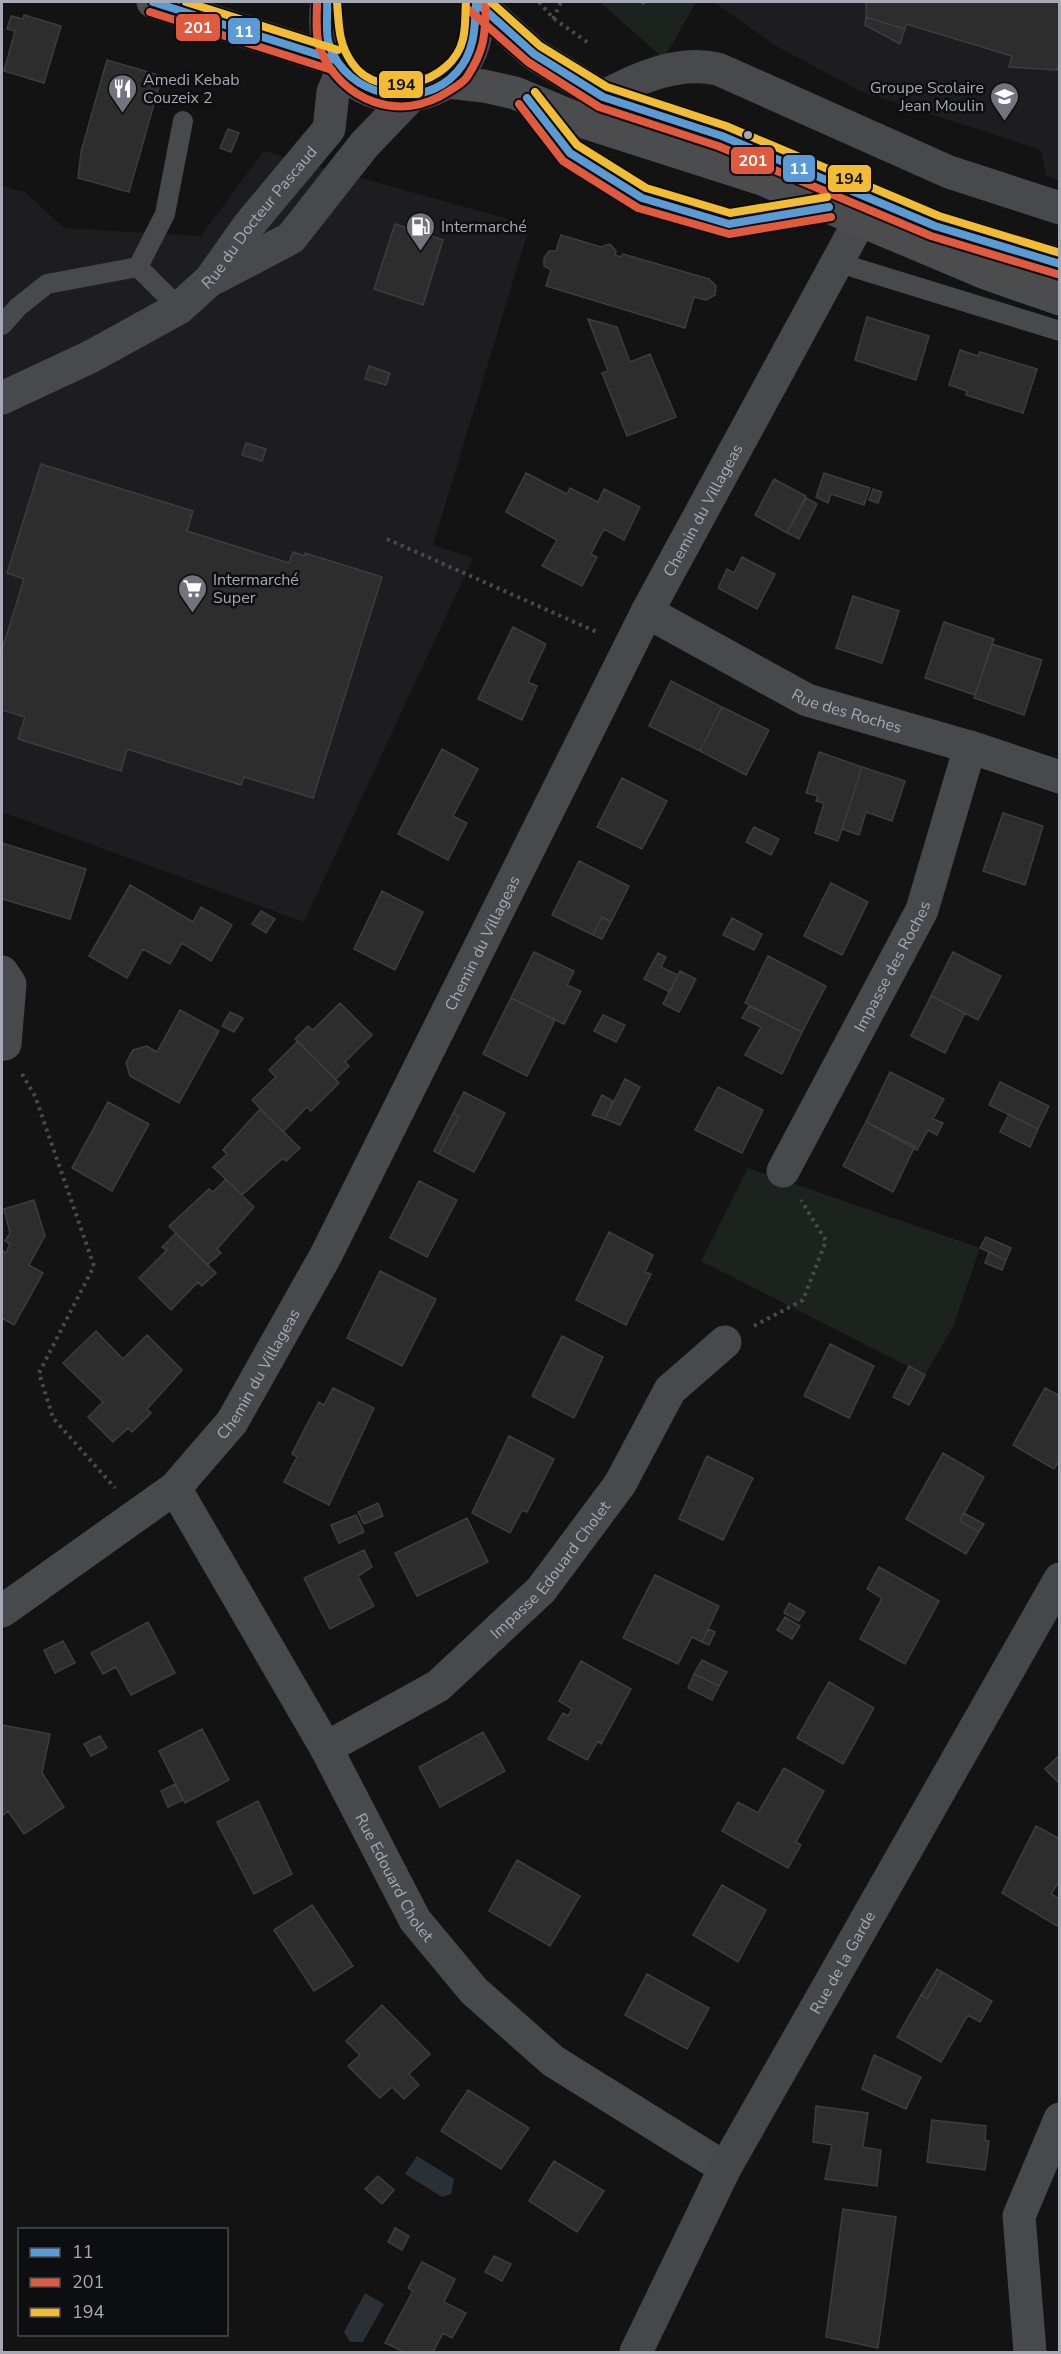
<svg xmlns="http://www.w3.org/2000/svg" width="1061" height="2354" viewBox="0 0 1061 2354" font-family="'Nunito Sans',sans-serif">
<style>
.built{fill:#1d1d1f}
.green{fill:#1c221d}
.water{fill:#293036}
.building{fill:#2d2d2e;stroke:#3c3d3f;stroke-width:1.5}
.lines{fill:none;stroke-linecap:round;stroke-linejoin:round}
.path{stroke:#494a4e;stroke-width:4;stroke-dasharray:3 4.5;stroke-linecap:butt}
.service{stroke:#48494c;stroke-width:20}
.minor{stroke:#48494c;stroke-width:33}
.tertiary{stroke:#48494c;stroke-width:33}
.secondary{stroke:#46474a;stroke-width:33}
.primary{stroke:#4a4c4e;stroke-width:33}
.bus-1-casing{stroke:#0d0e0f;stroke-width:12}
.bus-2-casing{stroke:#0d0e0f;stroke-width:12}
.bus-3-casing{stroke:#0d0e0f;stroke-width:12}
.bus-1{stroke:#5b9bd5;stroke-width:8}
.bus-2{stroke:#e15a3e;stroke-width:8}
.bus-3{stroke:#f2bd34;stroke-width:8}
.bus-dot{fill:#a4a9b4;stroke:#0d0e0f;stroke-width:2}
.labels{text-anchor:middle;stroke-width:5;stroke-linejoin:round;paint-order:stroke}
.poi-label{font-size:16px;fill:#a4a9b4;stroke:#0d0e0f;text-anchor:start}
.street-label{font-size:16px;fill:#a4a9b4;stroke:#0d0e0f}
.line-badge{stroke:#0d0e0f;stroke-width:2}
.badge-label{font-size:16px;text-anchor:middle;font-weight:bold;fill:#fff}
.pale-badge-label{font-size:16px;text-anchor:middle;font-weight:bold;fill:#111}
</style>
<rect width="100%" height="100%" fill="#131313"/>
<path class="built" d="M714 2H1059V181L1046 176 1041 150 860 91 776 46Z
M264 151 530 225 433 545 473 558 304 922 2 812V186L25 192 64 228 201 236Z"/>
<path class="green" d="M600 2H696L664 59Z
M748 1168 980 1248 953 1327 925 1375 701 1261Z"/>
<path class="water" d="M417 2156 454 2179 451 2194 442 2197 405 2174Z
M365 2293 384 2304 363 2342H350L344 2332Z"/>
<path class="building" d="M866 2H1060V60L1057 70 1009 67 1012 56 906 24 905 29 866 17Z
M24 15 61 26 44 83 4 71 15 31 7 29 11 16 23 19Z
M866 17 905 29 900 44 865 25Z
M107 60 162 76 129 192 78 178 81 152Z
M228 129 239 133 231 152 220 148Z
M395 224 443 240 423 305 374 289Z
M561 235 601 247 610 244 616 251 615 255 621 257 623 254 709 279 716 286 715 295 706 300 694 297 685 328 546 286 551 270 544 266V258L549 251H556Z
M867 317 929 336 916 380 855 360Z
M588 319 617 327 630 362 650 354 676 417 627 436 602 373 608 371Z
M960 350 978 356 980 352 1037 369 1023 413 966 395 967 391 949 385Z
M369 366 390 373 386 385 365 379Z
M246 443 266 449 262 461 242 455Z
M41 464 193 511 187 531 289 563 293 552 305 556V553L382 577 313 798 244 777 241 785 127 749 121 771 18 739 25 717 2 710V650L24 579 7 573Z
M526 473 567 494 570 488 598 502 604 489 640 507 624 540 604 529 591 554 597 557 582 586 542 566 557 540 506 512Z
M824 473 870 488 864 505 831 494 828 503 816 497Z
M774 479 806 496 787 533 755 515Z
M873 489 882 492 878 503 869 500Z
M806 498 817 504 799 539 787 533Z
M742 557 775 574 757 609 718 588 727 569 734 573Z
M853 596 899 611 882 663 836 648Z
M944 622 994 639 975 695 925 678Z
M513 627 546 644 528 682 537 686 522 720 478 699Z
M992 644 1042 660 1024 715 974 698Z
M671 681 722 707 700 751 649 726Z
M722 707 769 730 746 775 700 751Z
M442 749 478 769 453 816 467 823 448 860 398 834Z
M819 752 862 767 838 841 815 833 824 803 816 801 818 796 806 793Z
M862 767 905 781 892 821 866 812 859 835 842 829Z
M622 778 667 801 642 849 597 827Z
M1003 813 1043 826 1025 885 983 871Z
M754 827 779 839 771 855 746 842Z
M2 843 86 869 70 919 2 899Z
M579 861 629 886 611 922 602 917 593 935 552 915Z
M831 883 868 902 842 955 804 936Z
M130 885 193 922 201 907 232 925 211 961 182 943 170 964 143 949 127 978 89 956Z
M382 891 423 912 395 970 354 949Z
M261 911 275 919 266 933 252 924Z
M602 917 611 922 602 939 593 935Z
M732 918 762 934 754 950 723 935Z
M534 952 574 971 567 985 581 991 564 1024 511 998Z
M953 952 1001 976 978 1020 931 996Z
M658 953 666 957 661 967 678 975 670 992 644 979Z
M768 956 826 986 802 1032 745 1003Z
M680 971 696 979 679 1012 663 1004Z
M931 996 965 1013 945 1053 911 1036Z
M511 998 555 1020 527 1076 483 1054Z
M340 1003 372 1035 345 1062 349 1066 336 1079 295 1039 308 1026 313 1030Z
M749 1006 802 1032 782 1074 745 1055 761 1027 742 1018Z
M180 1010 219 1031 179 1103 130 1076 126 1063 133 1050 147 1046 157 1052Z
M230 1012 243 1018 234 1032 222 1026Z
M603 1015 625 1025 616 1042 594 1031Z
M298 1041 339 1083 311 1111 307 1107 283 1132 252 1100 276 1077 269 1070Z
M890 1072 944 1099 933 1119 943 1123 937 1135 928 1130 917 1150 866 1122Z
M625 1079 640 1087 620 1125 605 1119Z
M1000 1082 1049 1106 1038 1129 989 1105Z
M718 1087 763 1110 742 1153 695 1130Z
M464 1092 505 1113 474 1172 439 1154 459 1116 453 1113Z
M602 1095 613 1101 605 1119 592 1115Z
M108 1102 149 1124 112 1191 72 1168Z
M260 1109 300 1148 286 1161 283 1158 242 1195 213 1167 227 1154 223 1150Z
M453 1113 459 1116 439 1154 434 1151Z
M1009 1114 1038 1129 1030 1147 1000 1132Z
M866 1122 915 1146 893 1192 843 1166Z
M226 1179 254 1207 217 1249 221 1253 207 1265 169 1226 209 1189 213 1192Z
M419 1181 457 1200 427 1257 390 1238Z
M34 1200 45 1236 29 1265 43 1273 14 1325 2 1318V1250L6 1253 10 1244 5 1241 10 1233 4 1209Z
M609 1232 653 1255 645 1272 651 1274 626 1325 576 1300Z
M176 1233 216 1273 202 1286 198 1282 171 1310 139 1278 167 1250 162 1247Z
M986 1237 1011 1248 1006 1260 980 1248Z
M989 1252 1006 1260 1002 1270 985 1263Z
M380 1271 436 1299 402 1366 347 1338Z
M96 1331 123 1359 147 1335 182 1370 147 1409 151 1413 132 1432 128 1428 113 1442 88 1417 103 1402 63 1363Z
M562 1336 603 1357 574 1418 532 1396Z
M830 1344 874 1366 849 1418 804 1396Z
M909 1366 925 1375 909 1405 893 1397Z
M333 1388 374 1408 329 1505 284 1482 297 1457 292 1454 304 1430 319 1402 324 1405Z
M1045 1388 1060 1396V1459L1054 1469 1013 1445Z
M509 1436 554 1459 527 1512 522 1510 510 1533 472 1513Z
M943 1453 984 1477 960 1521 979 1532 966 1554 906 1519Z
M707 1456 753 1478 723 1540 679 1519Z
M378 1503 383 1516 364 1524 358 1512Z
M964 1513 984 1524 979 1532 960 1521Z
M356 1515 364 1532 339 1543 331 1525Z
M467 1518 488 1562 417 1596 395 1553Z
M364 1550 372 1567 358 1576 374 1606 330 1629 304 1578Z
M879 1567 939 1601 905 1664 860 1639 882 1598 867 1589Z
M655 1575 719 1606 702 1642 692 1637 678 1664 623 1638Z
M789 1603 805 1612 799 1621 784 1613Z
M785 1617 800 1626 792 1639 777 1630Z
M148 1622 175 1673 131 1695 116 1667 103 1674 91 1653Z
M708 1629 715 1632 709 1645 702 1642Z
M63 1641 75 1663 55 1673 44 1650Z
M702 1660 727 1672 719 1686 694 1674Z
M581 1661 631 1689 601 1744 598 1741 587 1760 548 1739 563 1713 568 1716 572 1709 559 1701Z
M694 1674 719 1686 712 1700 688 1688Z
M829 1682 874 1708 843 1764 797 1738Z
M2 1725 50 1734 42 1773 64 1807 24 1834 8 1811 2 1816Z
M202 1729 229 1780 185 1803 159 1751Z
M483 1732 505 1771 440 1807 419 1767Z
M100 1736 107 1748 91 1756 84 1744Z
M1060 1755V1784L1045 1769Z
M784 1768 824 1791 796 1842 801 1845 788 1868 722 1831 738 1802 758 1813Z
M175 1784 183 1800 168 1807 161 1791Z
M258 1801 292 1874 254 1894 217 1822Z
M1036 1826 1060 1839V1880L1051 1894 1060 1899V1921L1057 1926 1002 1893Z
M517 1860 580 1896 550 1946 489 1911Z
M722 1885 766 1910 738 1962 693 1935Z
M312 1905 353 1966 314 1991 274 1930Z
M937 1969 942 1972 927 1999 921 1995Z
M942 1972 992 2001 980 2022 968 2015 941 2062 897 2037 921 1995 927 1999Z
M647 1974 709 2008 687 2049 625 2015Z
M382 2005 430 2054 409 2074 419 2085 404 2099 392 2087 380 2098 348 2066 360 2055 346 2041Z
M874 2055 921 2077 906 2109 862 2089Z
M468 2090 529 2128 501 2169 441 2131Z
M816 2106 868 2113 863 2147 881 2150 877 2186 825 2179 832 2145 813 2142Z
M932 2120 986 2126 985 2140 989 2141 985 2170 927 2162Z
M554 2161 604 2191 577 2232 529 2201Z
M378 2176 394 2190 382 2204 365 2189Z
M843 2209 896 2217 878 2348 826 2337Z
M395 2228 409 2236 402 2250 388 2242Z
M494 2256 511 2264 502 2281 485 2272Z
M422 2262 455 2279 444 2302 466 2313 452 2338 443 2333 433 2352H404L385 2343 413 2291 408 2288Z"/>
<g class="lines">
<path class="path" d="M539 2 553 18 590 44
M642 2 646 4 648 2
M553 19 561 2
M387 539 599 633
M22 1074 35 1096 94 1266 39 1373 53 1418 115 1488
M754 1326 803 1300 826 1241 801 1200"/>
<path class="service" d="M532 105 570 153 642 198 729 224 824 207
M839 263 1060 331
M138 267 165 214 183 121
M2 325 18 307 47 284 138 267 179 308"/>
<g class="minor">
<path d="M603 97C637 78 678 60 718 69L949 172 1060 208"/>
<path d="M217 277 291 238 364 145 410 97"/>
<path id="s1" d="M2 398 90 357 179 308 210 280 249 225 329 129 333 92 342 71"/>
<path id="s2" d="M647 612 807 700 970 747 1060 777"/>
<path d="M2 972 10 984 5 1044"/>
<path id="s3" d="M783 1171 922 910 970 747"/>
<path id="s4" d="M175 1488 326 1748 415 1920 474 1991 553 2061 725 2168"/>
<path id="s5" d="M326 1748 438 1686 541 1590 620 1484 670 1390 725 1342"/>
<path d="M1030 2352 1019 2216 1060 2119"/>
</g>
<path class="tertiary" id="s6" d="M2 1611 175 1488 232 1422 326 1255 647 612 871 200"/>
<path class="secondary" id="s7" d="M636 2352 725 2168 1060 1579"/>
<path class="primary" d="M153 2 335 60
M327 2C309 129 493 126 476 2
M476 2 534 54 603 97 722 136 935 226 1060 264
M447 82 484 86 515 93 587 123 762 179 988 274 1060 299"/>
<defs>
<path id="bus-1" d="M153 2 335 60
M327 2C328 15 325 32 329 44 345 97 421 113 457 72 475 52 475 27 476 2
M476 2 534 54 603 97 722 136 935 226 1060 264
M527 98 570 153 642 198 729 224 829 207"/>
<path id="bus-2" d="M317 2C317 16 315 36 320 49 341 101 400 124 449 91 455 87 463 83 467 77 485 50 485 34 486 3
M469 10 528 62 599 107 718 146 931 236 1057 274
M150 12 332 70
M519 104 563 161 638 208 729 234 831 217"/>
<path id="bus-3" d="M186 2 338 50
M337 2C339 25 338 43 352 63 379 103 453 84 463 39 466 27 465 13 466 2
M491 2 540 46 607 87 726 126 939 216 1060 253
M535 92 577 145 646 188 730 213 827 197"/>
</defs>
<use href="#bus-1" class="bus-1-casing"/>
<use href="#bus-2" class="bus-2-casing"/>
<use href="#bus-3" class="bus-3-casing"/>
<use href="#bus-1" class="bus-1"/>
<use href="#bus-2" class="bus-2"/>
<use href="#bus-3" class="bus-3"/>
</g>
<defs>
<symbol id="restaurant-pin" viewBox="-11 -11 22 30"><path d="M0 17L-7.5 6A9.5 9.5 0 1 1 7.5 6Z" fill="#71747c" stroke="#0d0e0f"/><path d="M-5-6h1v4h1v-4h1v4h1v-4h1v5L-1.5 .5V6h-2V.5L-5-1ZM5-6V6H3V1.5H1.5Q1.5-4 5-6Z" fill="#fff"/></symbol>
<symbol id="school-pin" viewBox="-11 -11 22 30"><path d="M0 17L-7.5 6A9.5 9.5 0 1 1 7.5 6Z" fill="#71747c" stroke="#0d0e0f"/><path d="M0-5L7-2L0 1L-7-2ZM-4 1L0 2.5L4 1V4Q0 6-4 4Z" fill="#fff"/></symbol>
<symbol id="fuel-pin" viewBox="-11 -11 22 30"><path d="M0 17L-7.5 6A9.5 9.5 0 1 1 7.5 6Z" fill="#71747c" stroke="#0d0e0f"/><path d="M-5.5-6h7V0h2V4h1.3V-2.5L3-4.5l.8-.8L6-3V5H2.5V1h-1V6h-7ZM-4.2-4.7v3.2H.2V-4.7Z" fill="#fff"/></symbol>
<symbol id="supermarket-pin" viewBox="-11 -11 22 30"><path d="M0 17L-7.5 6A9.5 9.5 0 1 1 7.5 6Z" fill="#71747c" stroke="#0d0e0f"/><path d="M-6-5.5h2.5l.6 2H6L4.5 2H-2.5L-4.4-4H-6ZM-1.5 3.2a1.3 1.3 0 1 0 .1 0ZM3 3.2a1.3 1.3 0 1 0 .1 0Z" fill="#fff"/></symbol>
</defs>
<g fill-rule="evenodd">
<use href="#restaurant-pin" x="106" y="72" width="33" height="45"/>
<use href="#school-pin" x="988" y="80" width="33" height="45"/>
<use href="#fuel-pin" x="404" y="210" width="33" height="45"/>
<use href="#supermarket-pin" x="176" y="572" width="33" height="45"/>
</g>
<circle class="bus-dot" cx="748" cy="135" r="5"/>
<g class="labels">
<g class="poi-label">
<text x="143" y="85">Amedi Kebab<tspan x="143" dy="18">Couzeix 2</tspan></text>
<text x="984" y="93" text-anchor="end">Groupe Scolaire<tspan x="984" dy="18">Jean Moulin</tspan></text>
<text x="441" y="232">Intermarché</text>
<text x="213" y="585">Intermarché<tspan x="213" dy="18">Super</tspan></text>
</g>
<g class="street-label">
<text dy="6" stroke="none"><textPath href="#s1" startOffset="320">Rue du Docteur Pascaud</textPath></text>
<text dy="6" stroke="none"><textPath href="#s6" startOffset="1326">Chemin du Villageas</textPath></text>
<text dy="6" stroke="none"><textPath href="#s2" startOffset="224">Rue des Roches</textPath></text>
<text dy="6" stroke="none"><textPath href="#s6" startOffset="840">Chemin du Villageas</textPath></text>
<text dy="6" stroke="none"><textPath href="#s3" startOffset="232">Impasse des Roches</textPath></text>
<text dy="6" stroke="none"><textPath href="#s6" startOffset="354">Chemin du Villageas</textPath></text>
<text dy="6" stroke="none"><textPath href="#s5" startOffset="290">Impasse Edouard Cholet</textPath></text>
<text dy="6" stroke="none"><textPath href="#s4" startOffset="447">Rue Edouard Cholet</textPath></text>
<text dy="6" stroke="none"><textPath href="#s7" startOffset="441">Rue de la Garde</textPath></text>
</g>
</g>
<g class="line-badge">
<rect x="175" y="13" width="46" height="29" rx="6" fill="#e15a3e"/>
<rect x="227" y="17" width="34" height="28" rx="6" fill="#5b9bd5"/>
<rect x="378" y="70" width="46" height="29" rx="6" fill="#f2bd34"/>
<rect x="730" y="146" width="45" height="29" rx="6" fill="#e15a3e"/>
<rect x="782" y="154" width="34" height="29" rx="6" fill="#5b9bd5"/>
<rect x="827" y="164" width="45" height="29" rx="6" fill="#f2bd34"/>
</g>
<g class="badge-label">
<text x="198" y="33">201</text>
<text x="244" y="37">11</text>
<text x="753" y="166">201</text>
<text x="799" y="174">11</text>
</g>
<g class="pale-badge-label">
<text x="401" y="90">194</text>
<text x="849" y="184">194</text>
</g>
<rect width="1061" height="2354" fill="none" stroke="#a4a9b4" stroke-width="6"/>
<rect x="18" y="2228" width="210" height="108" fill="#0d0e0f" stroke="#494c51" stroke-width="1.5"/>
<rect x="30" y="2248" width="30" height="9" fill="#5b9bd5" stroke="#494c51" stroke-width="1.5"/>
<text x="72" y="2258" font-size="18" fill="#a4a9b4">11</text>
<rect x="30" y="2278" width="30" height="9" fill="#e15a3e" stroke="#494c51" stroke-width="1.5"/>
<text x="72" y="2288" font-size="18" fill="#a4a9b4">201</text>
<rect x="30" y="2308" width="30" height="9" fill="#f2bd34" stroke="#494c51" stroke-width="1.5"/>
<text x="72" y="2318" font-size="18" fill="#a4a9b4">194</text>
</svg>
